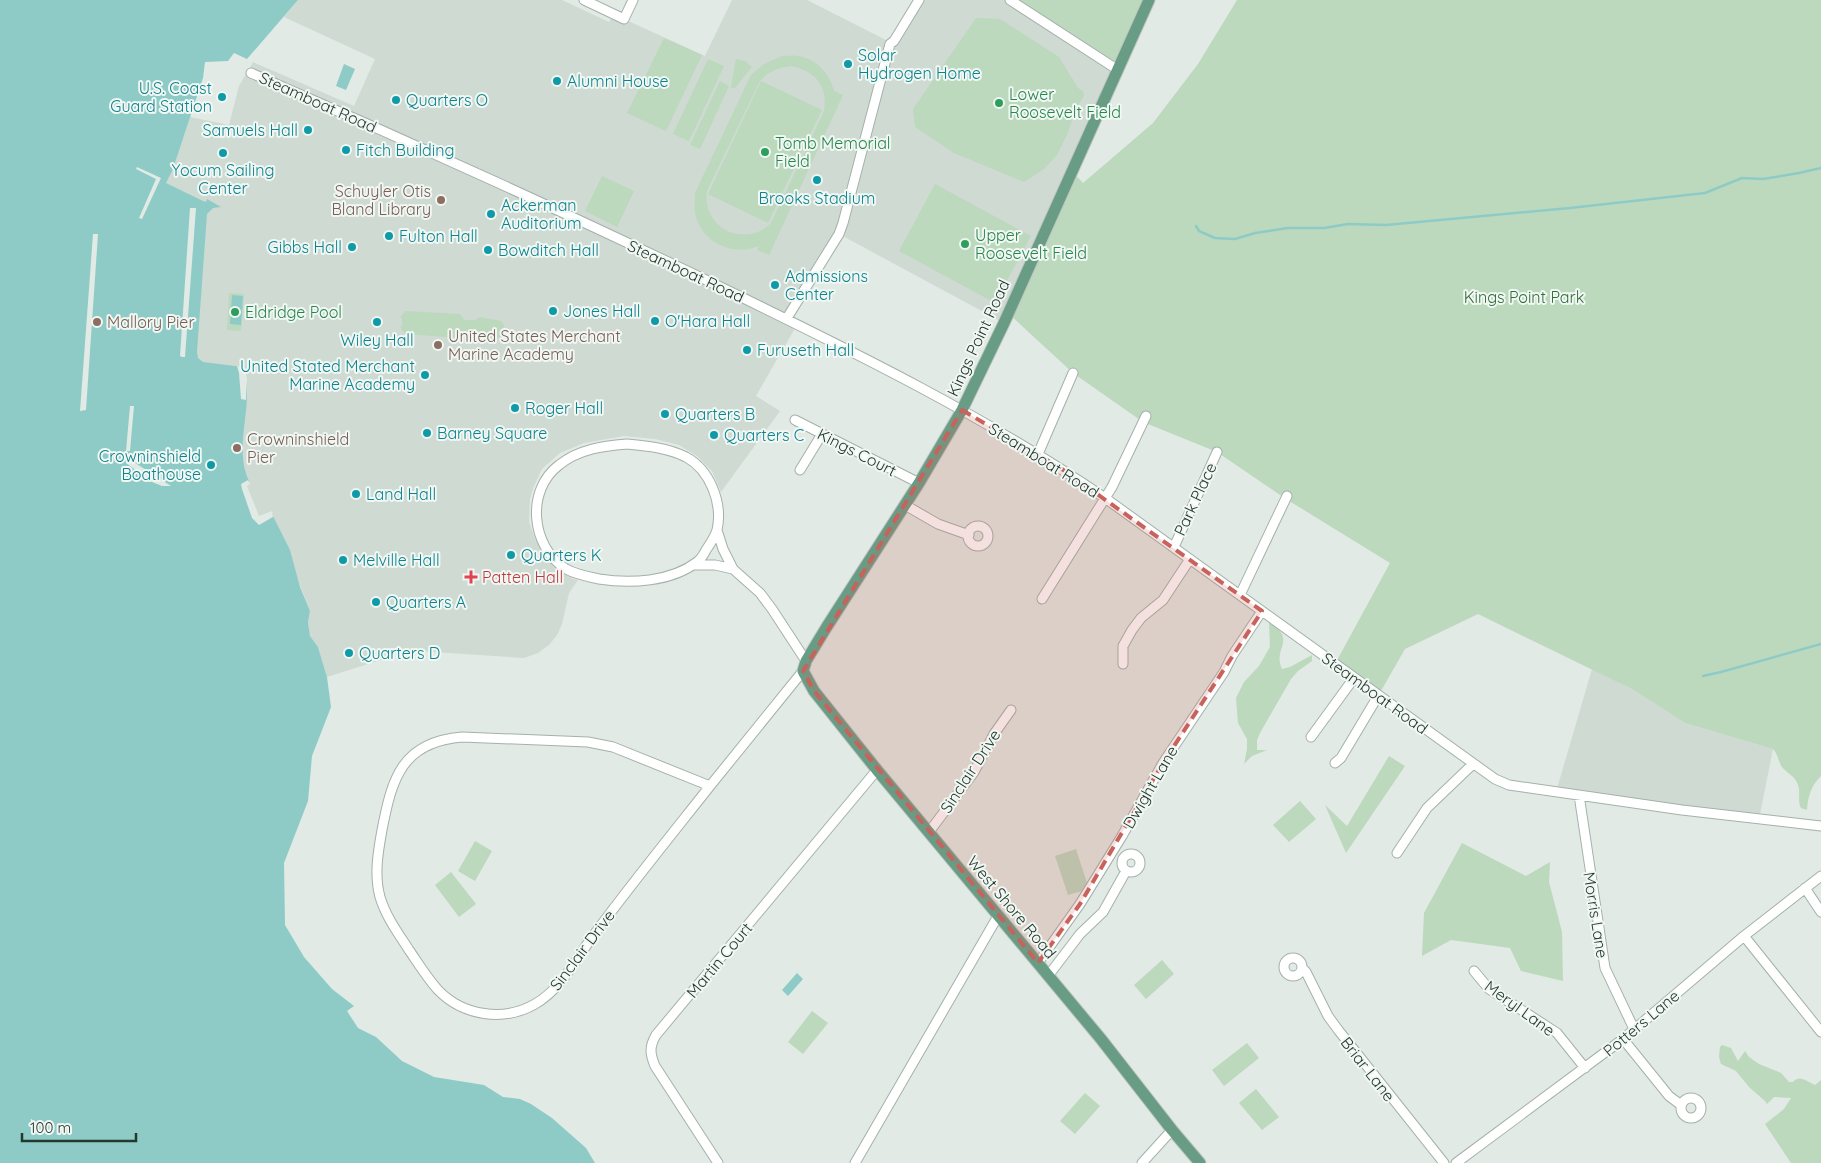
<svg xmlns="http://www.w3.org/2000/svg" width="1821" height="1163" viewBox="0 0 1821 1163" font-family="Quicksand,sans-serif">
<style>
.built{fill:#cfdad3}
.green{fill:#bcd9bd;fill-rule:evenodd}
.water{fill:#8ecbc7}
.pier{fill:#e1eae4}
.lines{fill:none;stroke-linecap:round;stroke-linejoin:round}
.stream{stroke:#8ecbc7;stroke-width:2.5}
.minor-casing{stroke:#a4b1aa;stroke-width:11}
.major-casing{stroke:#bdc4c0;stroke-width:13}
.minor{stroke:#fff;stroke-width:9}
.major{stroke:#699c84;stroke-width:11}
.marked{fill:#c8625c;fill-opacity:0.2;stroke:#c8625c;stroke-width:4;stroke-dasharray:10 6;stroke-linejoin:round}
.culture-dot{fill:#0f9aa8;stroke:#f1f7f3;stroke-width:2}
.leisure-dot{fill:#2e9e5b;stroke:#f1f7f3;stroke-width:2}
.education-dot{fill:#8d6e63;stroke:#f1f7f3;stroke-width:2}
.health-dot{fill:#e0444e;stroke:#f1f7f3;stroke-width:2}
.labels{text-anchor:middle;stroke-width:4;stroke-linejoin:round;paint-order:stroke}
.culture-label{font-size:16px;fill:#0d838f;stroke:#f1f7f3;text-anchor:start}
.leisure-label{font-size:16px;fill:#27864d;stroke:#f1f7f3;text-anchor:start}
.street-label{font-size:16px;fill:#23392e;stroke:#f1f7f3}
.education-label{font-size:16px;fill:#785e54;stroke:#f1f7f3;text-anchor:start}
.park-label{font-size:16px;fill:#316c3b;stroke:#f1f7f3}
.health-label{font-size:16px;fill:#be3a42;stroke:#f1f7f3;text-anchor:start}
</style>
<rect width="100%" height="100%" fill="#e1eae4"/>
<path class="built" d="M298 0H562L609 22 613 14 705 56 732 0H807L884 39 890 44 919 0H1010L1117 70 1004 323 839 234 787 318 794 330 756 396 780 411 721 492 712 471 697 456 679 445 655 439 624 436 584 443 560 453 542 469 533 488 530 499 529 522 535 539 544 556 555 568 573 579 578 580 569 593 562 624 557 635 549 645 538 653 524 658 403 650 394 651 390 657 327 677 318 647 310 636 308 622 310 611 272 514 257 518 99 226 173 169 190 117 229 125 239 86 253 62 354 106 375 59 284 17Z
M1592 669 1632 689 1685 723 1773 749 1759 819 1556 792Z"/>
<path class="green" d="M1010 0H1151L1117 70Z
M1237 0H1821V776C1811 786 1808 796 1807 810L1801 808C1797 800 1801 793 1798 785 1795 775 1787 774 1782 767 1778 761 1778 754 1773 749L1685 723 1632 689 1478 614 1405 649 1378 696 1335 664 1390 563 1286 499 1217 452 1143 422 1073 373 1008 313 1072 171 1083 183 1153 123 1198 64Z
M976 18 1000 19 1059 57 1078 88 1083 91 1084 96 1076 109 1067 135 1057 155 1044 169 1024 182 954 153 915 127 913 109Z
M664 38 702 55 666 131 627 113Z
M782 56C787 56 793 55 798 56 817 59 830 74 834 91L843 95 769 255 757 250 759 246C732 257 700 242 695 212 694 206 695 199 695 193L751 75 764 64ZM791 66C815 71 828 85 824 111L771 223C745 249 701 228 707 191L760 81C769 71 777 68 791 66Z
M708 59 724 66 689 141 673 134Z
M736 59 745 61 752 67 734 89 731 87Z
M720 81 729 86 700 149 690 145Z
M761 81 822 110 768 223 708 194Z
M602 176 634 191 617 227 585 211Z
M935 184 1031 236 995 303 899 251Z
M229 293 244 294 241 331 227 330Z
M405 311 460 314 464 320H475L480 317 501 321 504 325 503 333C497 342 486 339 476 338L474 334 463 333 458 338 407 334 403 332 400 326H402V318H400Z
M1269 622C1298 640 1272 648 1282 669L1290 667 1312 655V661L1298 671 1291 679 1260 733 1257 740V750H1267L1252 756 1244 764 1247 749V739L1238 723 1236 698 1244 682 1259 666 1270 647Z
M1389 756 1405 766 1346 853 1325 805 1347 826Z
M1300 801 1316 819 1289 842 1273 825Z
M475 841 492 851 475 881 458 871Z
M1462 843 1526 876 1550 862 1549 882 1562 932 1563 981 1521 971 1510 948 1451 940 1422 956 1424 913Z
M1076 849 1089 889 1068 895 1055 856Z
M451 872 476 904 459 917 435 885Z
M1162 960 1174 974 1146 999 1134 985Z
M812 1011 828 1023 803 1054 788 1042Z
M1247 1043 1259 1058 1224 1086 1212 1070Z
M1722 1045 1731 1048 1738 1061 1745 1051 1749 1057 1759 1064 1781 1073 1789 1082H1793C1800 1074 1807 1082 1815 1085L1821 1080V1163H1791L1765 1124 1784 1109 1791 1098 1774 1097 1767 1104 1765 1101 1749 1087 1736 1071 1721 1064 1719 1057 1720 1047Z
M1256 1089 1279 1117 1262 1130 1239 1103Z
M1085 1093 1100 1106 1075 1134 1060 1121Z"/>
<path class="water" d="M0 0H298L247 59 234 53 228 61 205 62 203 78 173 169 166 183 203 201 206 202 207 199 221 207 213 208 207 214 197 352 198 358 203 362 243 367C256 403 232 445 249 481L244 484 257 518 272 514 290 550 300 587 310 611 308 622 310 636 318 647 327 677 331 707 312 756 308 801 284 863 285 925 304 957 332 989 354 1006 347 1011 358 1028 376 1037 402 1061 434 1077 484 1085 503 1097 520 1099 531 1104 552 1118 586 1148 595 1163H0Z
M344 64 355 69 346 90 336 86Z
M232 295 243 296 241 325 230 324Z
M797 973 803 979 788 996 782 990Z"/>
<path class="pier" d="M137 167 161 178 142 219 139 218 156 179 136 169Z
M190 208H196L185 357H182L180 356Z
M93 234H98L86 410 80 411Z
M237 366 243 367 247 378 246 400 241 399 239 373Z
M130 406H134L130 451H126Z
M129 459 171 486H162L152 482 126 463Z
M248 480 250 484 247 486 259 516 272 511 273 517 259 525 252 518 242 489 241 484Z"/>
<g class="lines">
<path class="stream" d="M1196 226 1199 231 1215 238 1235 239 1255 233 1288 228H1324L1348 224 1386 225 1570 208 1705 193 1742 178 1763 179 1799 173 1821 168
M1703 676 1721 672 1821 644"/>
<defs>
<path id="minor" d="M584 0 624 19 633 0
M1010 0 1118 70
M251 73C413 143 573 216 731 292 860 355 986 417 1105 498L1495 779 1509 785 1682 810 1821 826
M787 318 839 234 843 223 890 44 894 41 919 0
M795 420 919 483
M627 444C648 446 668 448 686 457 710 470 723 503 717 530 715 537 710 544 706 550 704 554 701 559 697 562 671 582 630 584 599 579 589 577 575 574 566 569 530 546 526 490 559 465 579 449 603 446 627 444Z
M1038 454 1073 373
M800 470 822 434
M905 505 938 524 969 535
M968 536a10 10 0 1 1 20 0a10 10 0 1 1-20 0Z
M717 530 723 549 733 569 760 593 772 609 806 661
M1174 547 1217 452
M693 565H715L733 569
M1240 595 1287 496
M1042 599 1112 487 1146 416
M1123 664V646L1132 630 1141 618 1163 600 1190 559
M1311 737 1354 678
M1335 763 1341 758 1378 696
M710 786C672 834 633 882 596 932 578 955 562 989 535 1004 504 1022 463 1016 438 990 427 978 418 963 409 950 398 933 386 917 380 897 374 875 378 852 382 830 392 778 402 742 462 737L588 742 613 747 710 786 803 671
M1579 795 1605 968 1634 1029
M929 832 974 772 994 734 1011 710
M1397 853 1427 808 1473 764
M1122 863a9 9 0 1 1 18 0a9 9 0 1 1-18 0Z
M1805 888 1821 912
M1744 936 1821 1032
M1284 967a9 9 0 1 1 18 0a9 9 0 1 1-18 0Z
M1038 963 1080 904 1122 836 1163 763 1224 672 1232 656 1262 611
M1302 968 1306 972 1328 1016 1339 1031 1444 1163
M1474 971 1489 989 1557 1033 1585 1068
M1048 976 1080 934 1103 912 1126 871
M1623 1039 1669 1096 1681 1105
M1681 1108a10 10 0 1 1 20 0a10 10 0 1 1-20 0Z
M718 1163 655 1066C650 1054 649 1047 656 1035L877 770
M855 1163 998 916
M1142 1163 1172 1130
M1456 1163 1623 1039 1744 936 1821 876"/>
<path id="major" d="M1149 0 1004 323 962 410 919 483 826 628 806 661 803 671 814 691 877 770 1101 1039 1172 1130 1200 1163"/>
</defs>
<use href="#minor" class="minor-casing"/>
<use href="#major" class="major-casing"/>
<use href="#minor" class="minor"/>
<use href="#major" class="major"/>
</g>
<path class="marked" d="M962 410 1059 467 1262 611 1163 763 1080 904 1038 963 814 691 803 671Z"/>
<g class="culture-dot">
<circle cx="848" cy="64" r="5"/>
<circle cx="557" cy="81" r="5"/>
<circle cx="222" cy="97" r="5"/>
<circle cx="396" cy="100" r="5"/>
<circle cx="308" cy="130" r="5"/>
<circle cx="346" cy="150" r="5"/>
<circle cx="223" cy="153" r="5"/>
<circle cx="817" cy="180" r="5"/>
<circle cx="491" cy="214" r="5"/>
<circle cx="389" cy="236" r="5"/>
<circle cx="352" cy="247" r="5"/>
<circle cx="488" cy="250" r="5"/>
<circle cx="775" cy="285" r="5"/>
<circle cx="553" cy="311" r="5"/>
<circle cx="655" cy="321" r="5"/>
<circle cx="377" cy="322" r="5"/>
<circle cx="747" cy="350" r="5"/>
<circle cx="425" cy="375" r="5"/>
<circle cx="515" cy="408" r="5"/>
<circle cx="665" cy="414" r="5"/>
<circle cx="427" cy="433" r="5"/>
<circle cx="714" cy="435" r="5"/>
<circle cx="211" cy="465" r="5"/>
<circle cx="356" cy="494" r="5"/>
<circle cx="511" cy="555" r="5"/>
<circle cx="343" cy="560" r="5"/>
<circle cx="376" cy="602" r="5"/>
<circle cx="349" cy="653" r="5"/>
</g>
<g class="leisure-dot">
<circle cx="999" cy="103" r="5"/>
<circle cx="765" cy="152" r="5"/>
<circle cx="965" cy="244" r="5"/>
<circle cx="235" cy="312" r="5"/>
</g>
<g class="education-dot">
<circle cx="441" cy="200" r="5"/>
<circle cx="97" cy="322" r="5"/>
<circle cx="438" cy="345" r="5"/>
<circle cx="237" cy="448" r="5"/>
</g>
<path class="health-dot" d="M468.5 569.5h5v5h5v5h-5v5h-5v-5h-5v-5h5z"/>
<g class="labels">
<g class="culture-label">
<text x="858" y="61">Solar<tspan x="858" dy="18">Hydrogen Home</tspan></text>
<text x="567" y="87">Alumni House</text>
<text x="212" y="94" text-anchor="end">U.S. Coast<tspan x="212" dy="18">Guard Station</tspan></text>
<text x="406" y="106">Quarters O</text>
<text x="298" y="136" text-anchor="end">Samuels Hall</text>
<text x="356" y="156">Fitch Building</text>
<text x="223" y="176" text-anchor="middle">Yocum Sailing<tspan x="223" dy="18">Center</tspan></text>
<text x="817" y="204" text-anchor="middle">Brooks Stadium</text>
<text x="501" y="211">Ackerman<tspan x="501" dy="18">Auditorium</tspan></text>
<text x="399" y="242">Fulton Hall</text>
<text x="342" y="253" text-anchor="end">Gibbs Hall</text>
<text x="498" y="256">Bowditch Hall</text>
<text x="785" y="282">Admissions<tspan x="785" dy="18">Center</tspan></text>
<text x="563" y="317">Jones Hall</text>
<text x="665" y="327">O'Hara Hall</text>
<text x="377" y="346" text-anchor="middle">Wiley Hall</text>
<text x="757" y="356">Furuseth Hall</text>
<text x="415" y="372" text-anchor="end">United Stated Merchant<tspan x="415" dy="18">Marine Academy</tspan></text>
<text x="525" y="414">Roger Hall</text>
<text x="675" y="420">Quarters B</text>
<text x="437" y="439">Barney Square</text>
<text x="724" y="441">Quarters C</text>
<text x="201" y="462" text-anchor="end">Crowninshield<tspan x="201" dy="18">Boathouse</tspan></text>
<text x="366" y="500">Land Hall</text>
<text x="521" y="561">Quarters K</text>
<text x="353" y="566">Melville Hall</text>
<text x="386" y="608">Quarters A</text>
<text x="359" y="659">Quarters D</text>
</g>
<g class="leisure-label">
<text x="1009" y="100">Lower<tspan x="1009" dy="18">Roosevelt Field</tspan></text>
<text x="775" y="149">Tomb Memorial<tspan x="775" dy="18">Field</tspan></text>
<text x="975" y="241">Upper<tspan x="975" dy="18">Roosevelt Field</tspan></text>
<text x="245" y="318">Eldridge Pool</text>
</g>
<g class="street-label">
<text transform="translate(318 102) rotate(24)" y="6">Steamboat Road</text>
<text transform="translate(686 271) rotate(25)" y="6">Steamboat Road</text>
<text transform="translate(978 338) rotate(-65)" y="6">Kings Point Road</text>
<text transform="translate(857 452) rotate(27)" y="6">Kings Court</text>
<text transform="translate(1044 460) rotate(32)" y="6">Steamboat Road</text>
<text transform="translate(1195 499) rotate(-65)" y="6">Park Place</text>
<text transform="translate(1375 693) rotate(36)" y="6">Steamboat Road</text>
<text transform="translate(970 771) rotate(-57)" y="6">Sinclair Drive</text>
<text transform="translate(1150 787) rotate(-60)" y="6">Dwight Lane</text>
<text transform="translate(1012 907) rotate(50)" y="6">West Shore Road</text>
<text transform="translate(1596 915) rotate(81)" y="6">Morris Lane</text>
<text transform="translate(582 950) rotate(-53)" y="6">Sinclair Drive</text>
<text transform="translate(719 960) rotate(-50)" y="6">Martin Court</text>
<text transform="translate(1520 1008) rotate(36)" y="6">Meryl Lane</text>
<text transform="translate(1641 1023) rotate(-40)" y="6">Potters Lane</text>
<text transform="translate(1368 1069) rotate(52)" y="6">Briar Lane</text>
</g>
<g class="education-label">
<text x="431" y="197" text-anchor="end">Schuyler Otis<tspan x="431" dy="18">Bland Library</tspan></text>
<text x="107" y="328">Mallory Pier</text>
<text x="448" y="342">United States Merchant<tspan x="448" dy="18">Marine Academy</tspan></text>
<text x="247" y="445">Crowninshield<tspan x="247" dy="18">Pier</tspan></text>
</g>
<g class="park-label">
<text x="1524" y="303">Kings Point Park</text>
</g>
<g class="health-label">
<text x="482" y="583">Patten Hall</text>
</g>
</g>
<path d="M22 1133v8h114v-8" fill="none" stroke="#23392e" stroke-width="2.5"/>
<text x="30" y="1133" font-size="15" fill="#23392e" stroke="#f1f7f3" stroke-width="4" paint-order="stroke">100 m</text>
</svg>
